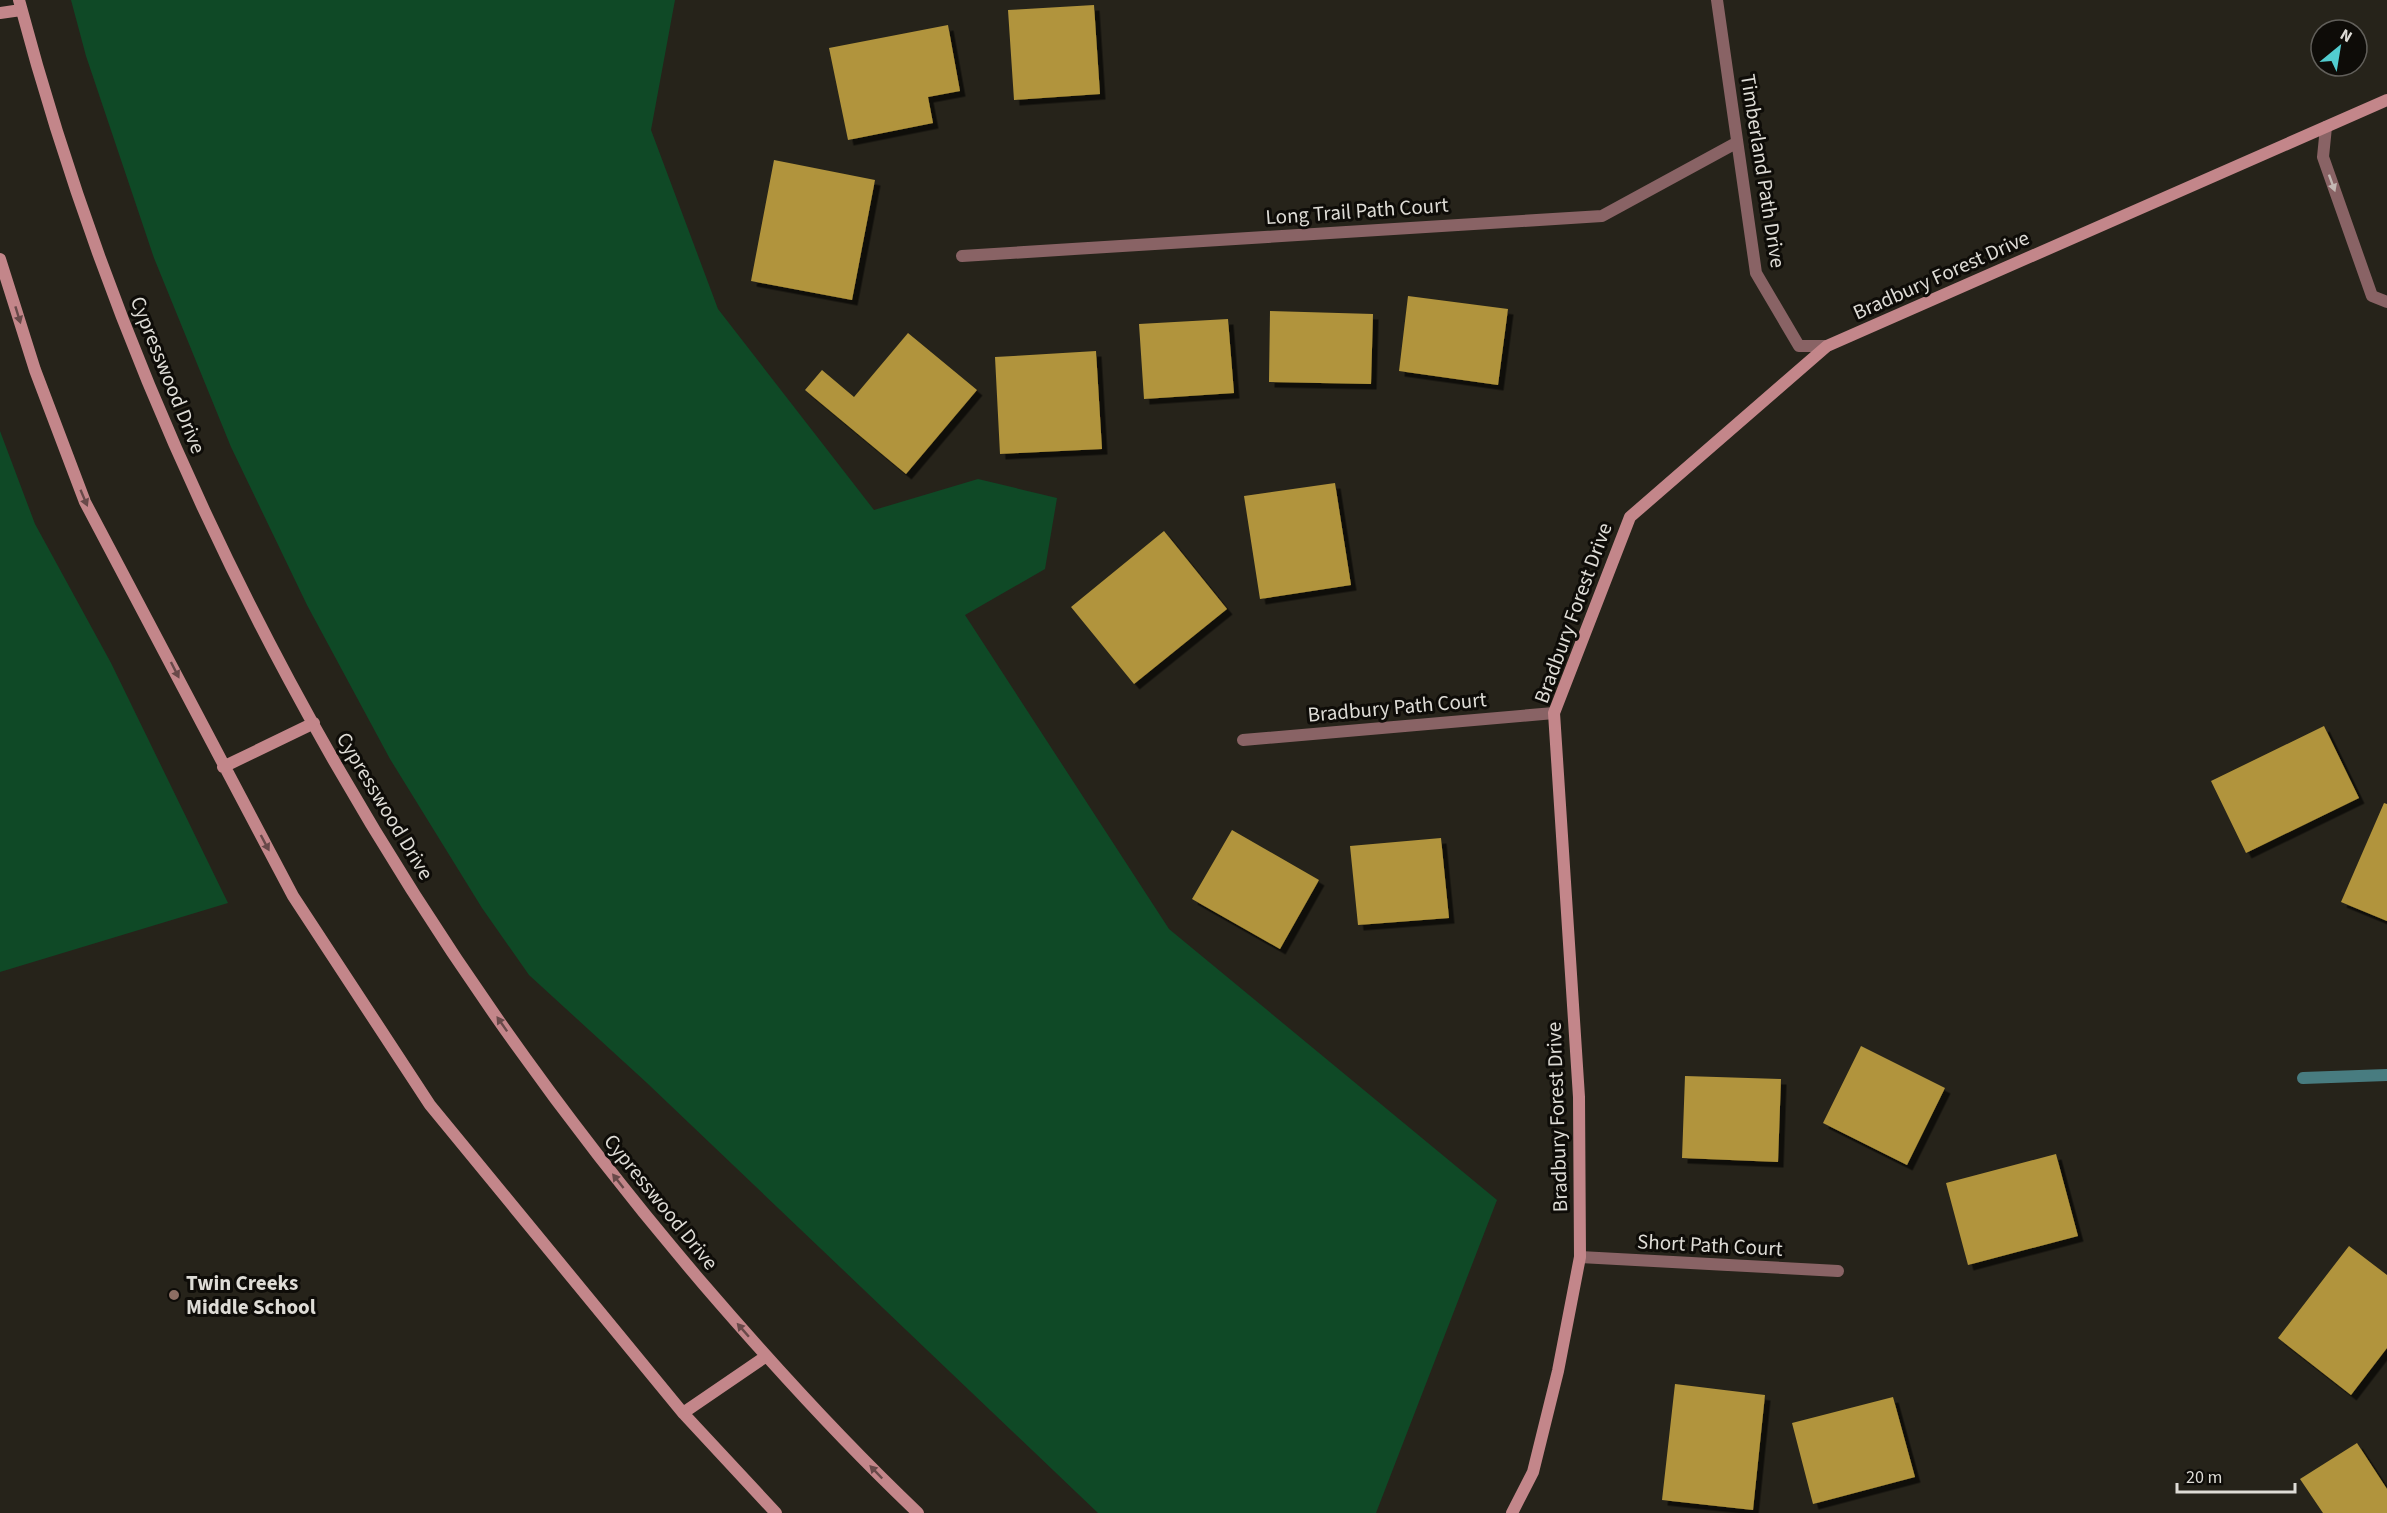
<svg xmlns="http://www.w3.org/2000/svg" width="2387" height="1513" viewBox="0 0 2387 1513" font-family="'Source Sans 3',sans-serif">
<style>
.green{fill:#0f4926}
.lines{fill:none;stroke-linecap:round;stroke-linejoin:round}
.stream{stroke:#487c80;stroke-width:12}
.building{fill:#b1943c;filter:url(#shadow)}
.street{stroke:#896365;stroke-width:12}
.secondary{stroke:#c3868a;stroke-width:12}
.oneway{fill:#c4b8b4}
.oneway2{fill:#684949}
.education-dot{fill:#8d6e63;stroke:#0e0c08;stroke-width:2}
.labels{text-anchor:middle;stroke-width:6;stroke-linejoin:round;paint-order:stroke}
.street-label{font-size:21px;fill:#dedcd6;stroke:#0e0c08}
.poi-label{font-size:21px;font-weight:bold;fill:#dedcd6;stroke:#0e0c08;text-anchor:start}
</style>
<defs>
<filter id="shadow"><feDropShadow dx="5.5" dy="5.5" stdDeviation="0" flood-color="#0009"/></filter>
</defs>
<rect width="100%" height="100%" fill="#26231a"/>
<path class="green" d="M71 0H675L651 130 718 309 874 510 978 479 1057 498 1045 569 965 615 1169 929 1497 1200 1376 1513H1098L647 1083 529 975 482 908 390 759 307 605 231 447 154 258 86 56Z
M0 431 35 524 111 663 228 903 0 972Z"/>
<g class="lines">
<path class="stream" d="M2303 1078 2387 1075"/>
</g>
<path class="building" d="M1094 5 1100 94 1014 100 1008 10Z
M948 25 960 91 928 97 933 123 848 140 829 48Z
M774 160 875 180 852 300 751 281Z
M1408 296 1508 309 1498 385 1399 371Z
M1270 311 1373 314 1371 384 1269 382Z
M1228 319 1234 393 1144 399 1139 324Z
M908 333 977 390 906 474 805 390 822 370 854 397Z
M1096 351 1102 449 1000 454 995 357Z
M1335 483 1351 585 1260 599 1244 496Z
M1164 531 1227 609 1134 684 1071 607Z
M2324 726 2359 798 2246 853 2211 781Z
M2384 803 2387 804V921L2341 902Z
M1232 830 1319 880 1280 949 1192 899Z
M1441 838 1449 918 1358 925 1350 846Z
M1861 1046 1945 1088 1907 1165 1823 1123Z
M1685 1076 1781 1079 1778 1162 1682 1158Z
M2056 1154 2078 1236 1968 1265 1946 1183Z
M2349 1246 2387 1275V1348L2351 1395 2278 1338Z
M1675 1384 1765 1395 1753 1510 1662 1500Z
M1893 1397 1915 1477 1813 1504 1792 1423Z
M2357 1443 2387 1489V1513H2323L2300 1479Z"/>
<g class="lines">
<path class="street" d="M1717 0 1756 273 1799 346H1827
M2326 127 2323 157 2372 296 2387 302
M962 256 1602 216 1736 143
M1243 740 1554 713
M1580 1257 1838 1271"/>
<path class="secondary" d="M19 0C144 472 387 915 704 1285 772 1364 842 1441 918 1513
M0 13 21 10
M0 259 35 370 85 502 293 896 430 1105 683 1413 776 1513
M223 767 314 723
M683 1413 765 1357
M1512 1513 1533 1472 1558 1371 1580 1257 1579 1097 1554 713 1630 517 1827 346 2387 100"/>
</g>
<defs><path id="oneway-solid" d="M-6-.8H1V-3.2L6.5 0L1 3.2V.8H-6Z" transform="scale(1.5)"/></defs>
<use class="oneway" href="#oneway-solid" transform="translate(2332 183) rotate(70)"/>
<g class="oneway2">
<use href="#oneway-solid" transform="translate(18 315) rotate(73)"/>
<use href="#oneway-solid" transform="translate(84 498) rotate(67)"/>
<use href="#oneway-solid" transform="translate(175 670) rotate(63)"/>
<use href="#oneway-solid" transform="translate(265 843) rotate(62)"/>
<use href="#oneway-solid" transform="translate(502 1024) rotate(-125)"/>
<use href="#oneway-solid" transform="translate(618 1181) rotate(-128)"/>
<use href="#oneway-solid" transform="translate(743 1330) rotate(-131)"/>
<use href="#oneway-solid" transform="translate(876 1472) rotate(-134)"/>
</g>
<circle class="education-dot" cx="174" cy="1295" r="6"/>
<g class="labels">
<g class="street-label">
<text transform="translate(1763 171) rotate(81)" y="7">Timberland Path Drive</text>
<text transform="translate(1357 211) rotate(-4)" y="7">Long Trail Path Court</text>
<text transform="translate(1941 275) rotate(-24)" y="7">Bradbury Forest Drive</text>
<text transform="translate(168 375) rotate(68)" y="7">Cypresswood Drive</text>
<text transform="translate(1573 613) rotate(-70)" y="7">Bradbury Forest Drive</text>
<text transform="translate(1397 707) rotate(-5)" y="7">Bradbury Path Court</text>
<text transform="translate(385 806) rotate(59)" y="7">Cypresswood Drive</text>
<text transform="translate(1557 1117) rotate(-92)" y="7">Bradbury Forest Drive</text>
<text transform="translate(661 1202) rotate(51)" y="7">Cypresswood Drive</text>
<text transform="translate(1710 1245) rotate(3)" y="7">Short Path Court</text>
</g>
<g class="poi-label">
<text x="186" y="1290">Twin Creeks<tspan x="186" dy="24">Middle School</tspan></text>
</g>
</g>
<g transform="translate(2339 48) rotate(30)"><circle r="28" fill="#0e0c08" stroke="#615f5a" stroke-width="1.5"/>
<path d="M0-4.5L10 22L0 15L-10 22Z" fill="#52cdd0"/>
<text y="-9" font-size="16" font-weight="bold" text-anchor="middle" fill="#dedcd6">N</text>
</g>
<path d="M2177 1483v9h118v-9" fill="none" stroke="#dedcd6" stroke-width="3"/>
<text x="2186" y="1483" font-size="18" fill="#dedcd6" stroke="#0e0c08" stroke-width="4.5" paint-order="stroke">20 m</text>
</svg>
